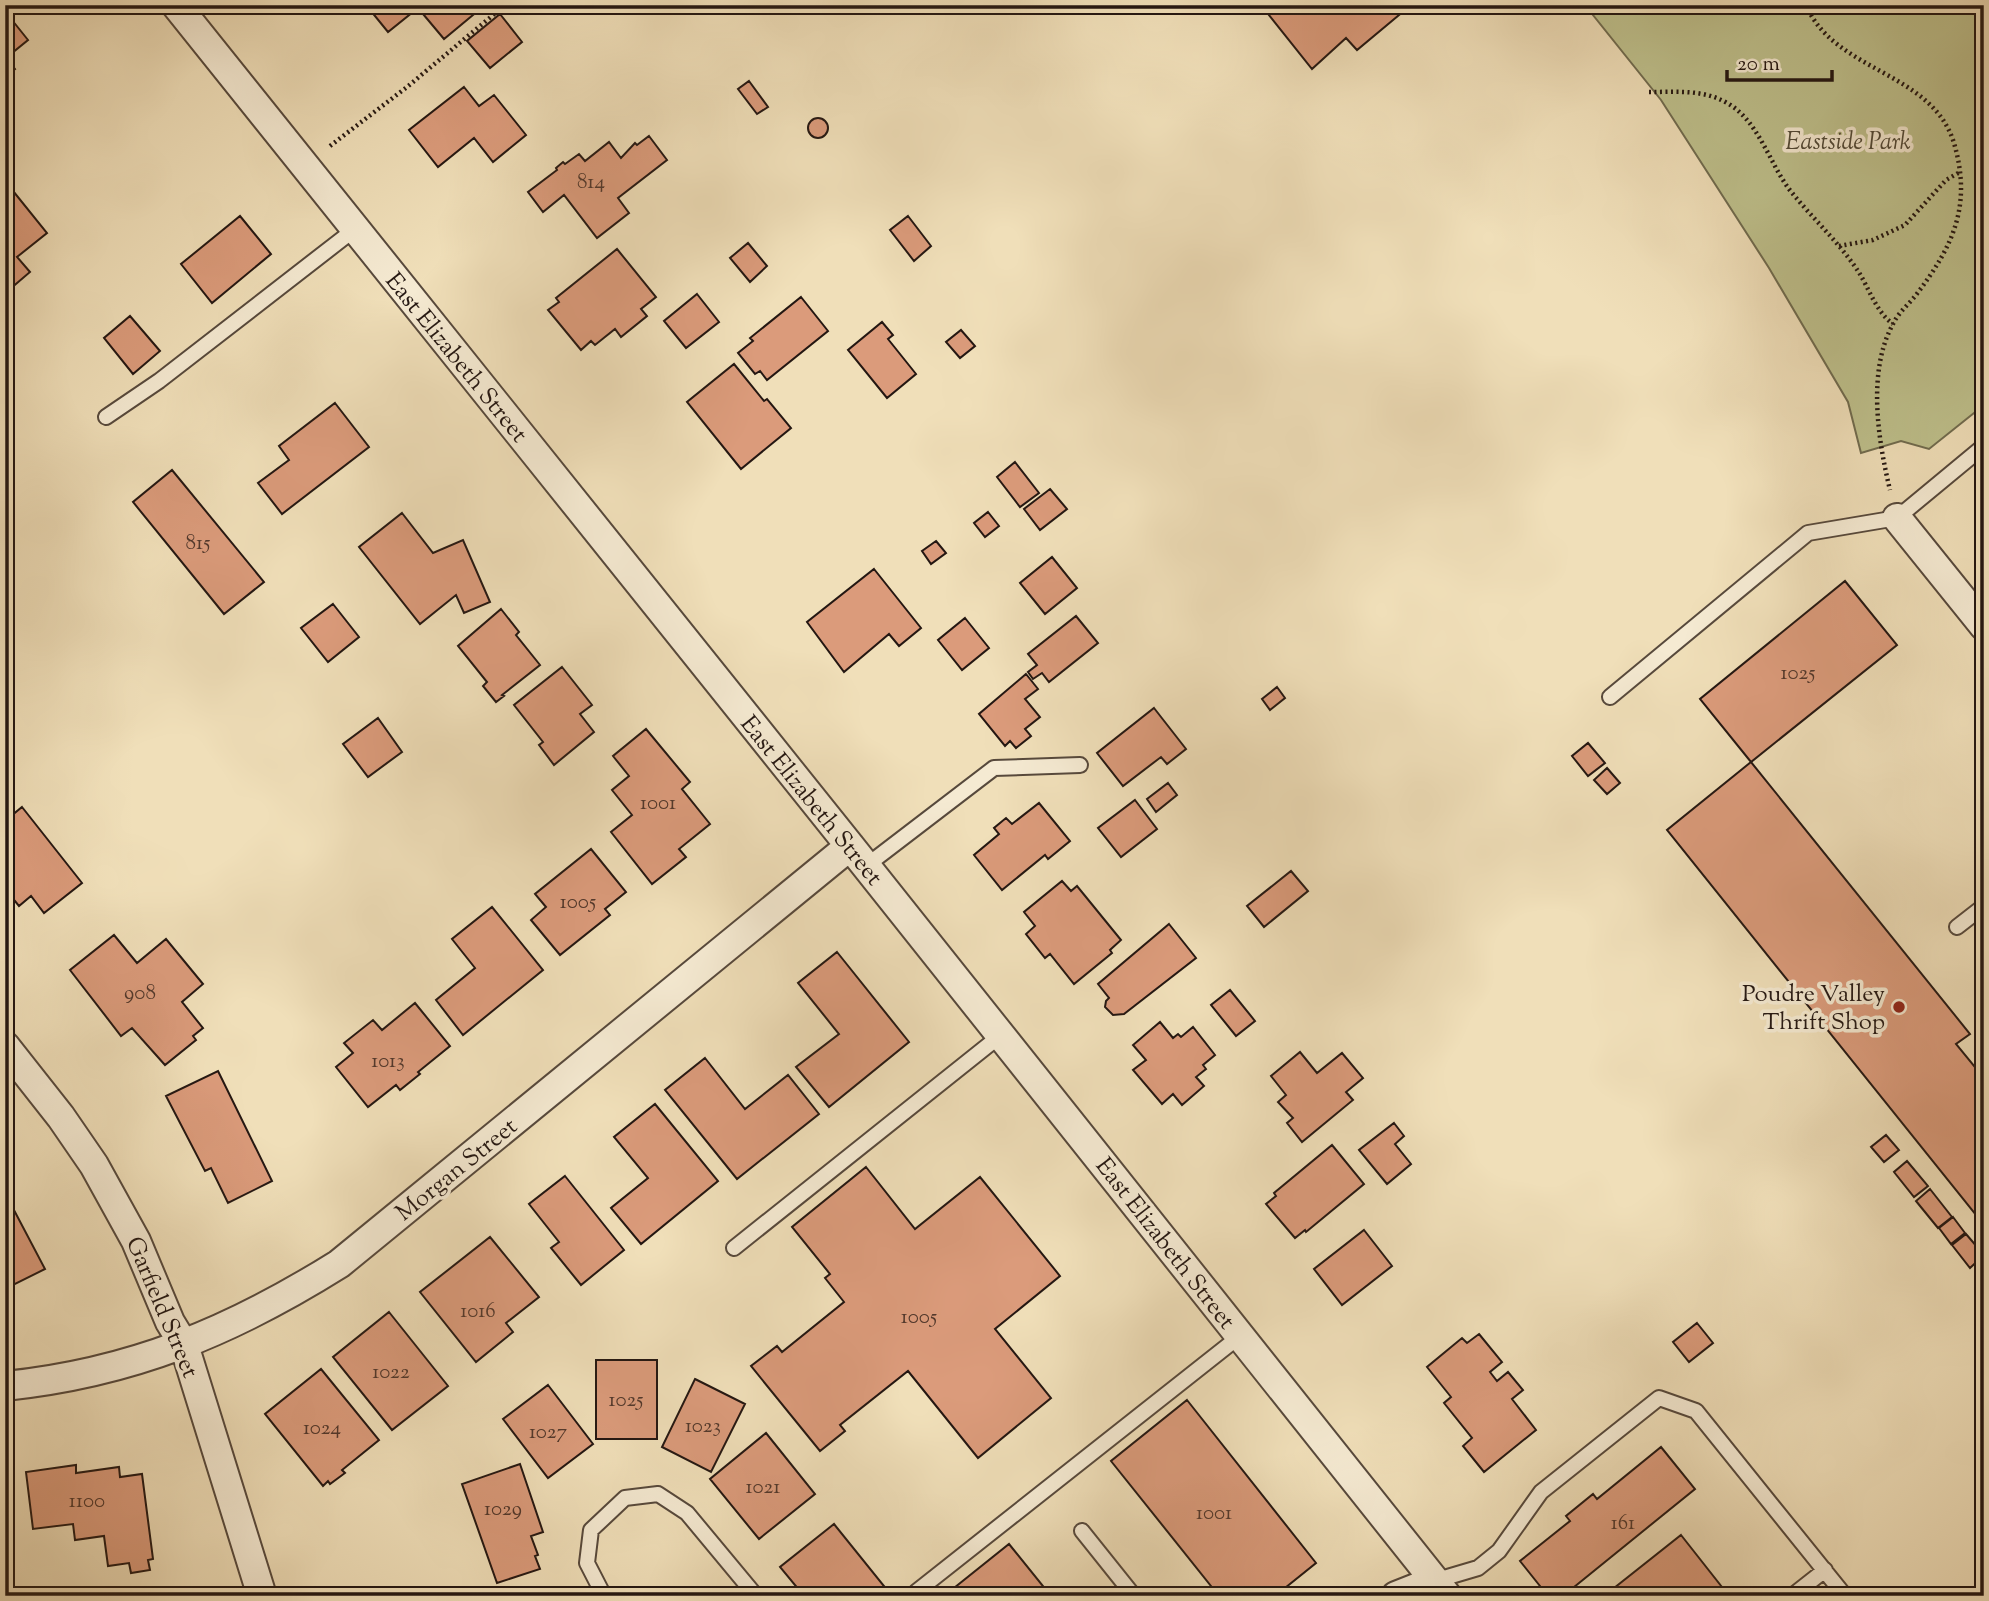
<svg xmlns="http://www.w3.org/2000/svg" width="1989" height="1601" viewBox="0 0 1989 1601" font-family="'Sorts Mill Goudy',serif">
<style>
.green{fill:#bec08c;stroke:#716c4f;stroke-width:2}
.building{fill:#db9b7b;stroke:#241712;stroke-width:2}
.lines{fill:none;stroke-linecap:round;stroke-linejoin:round}
.lane-casing{stroke:#57493c;stroke-width:18}
.street-casing{stroke:#57493c;stroke-width:32}
.path{stroke:#241712;stroke-width:4.5;stroke-dasharray:2 3.5;stroke-linecap:butt}
.lane{stroke:#f5ead2;stroke-width:14}
.street{stroke:#f5ead2;stroke-width:28}
.poi-dot{fill:#8f2418;stroke:#f5ead2;stroke-width:2.5}
.labels{text-anchor:middle;stroke-width:7;stroke-linejoin:round;paint-order:stroke}
.number-label{font-size:21px;fill:#52382c}
.park-label{font-size:24px;font-style:italic;fill:#524a37;stroke:#f5ead2}
.street-label{font-size:24px;fill:#241712;stroke:#f5ead2}
.poi-label{font-size:24px;fill:#241712;stroke:#f5ead2;text-anchor:end}
</style>
<rect width="100%" height="100%" fill="#f0dfb9"/>
<filter id="stains"><feTurbulence type="fractalNoise" baseFrequency=".00286" numOctaves="4"/><feColorMatrix values="0 0 0 0 .2 0 0 0 0 .09 0 0 0 0 .02 0 0 0 .5 -.17"/></filter>
<radialGradient id="worn" r=".72"><stop offset=".6" stop-color="#630" stop-opacity="0"/><stop offset="1" stop-color="#630" stop-opacity=".3"/></radialGradient>
<path class="green" d="M1585 5H1972L1984 22V405L1929 449 1901 441 1861 453 1848 402 1769 268 1661 100Z"/>
<path class="building" d="M366 5H485L444 39 418 8 388 32Z
M1261 5H1411L1357 50 1346 38 1312 69Z
M500 14 522 42 490 68 467 41Z
M12 20 28 40 6 58 15 69 5 77V25Z
M749 81 768 107 757 114 738 89Z
M464 87 479 106 494 95 526 135 493 162 474 138 438 167 409 130Z
M808 128a10 10 0 1 1 20 0a10 10 0 1 1-20 0Z
M649 136 667 160 618 198 629 213 597 238 564 195 543 212 528 192 557 170 556 168 563 162 565 164 579 154 585 161 609 142 621 158 635 143 637 145Z
M5 181 47 233 17 257 30 272 10 289 5 283Z
M240 216 271 254 212 303 181 264Z
M908 216 931 246 914 261 890 230Z
M748 243 767 266 750 282 730 258Z
M617 249 656 297 641 309 647 316 621 337 615 329 595 345 591 341 581 350 548 310 559 302 556 298Z
M697 294 719 322 686 348 664 321Z
M801 297 828 331 767 380 760 371 755 374 738 353 753 341 750 338Z
M130 316 160 351 133 374 104 338Z
M882 322 893 335 888 339 916 374 887 398 848 350Z
M961 330 975 346 960 358 946 342Z
M734 364 764 401 767 399 791 428 741 469 687 402Z
M335 403 369 447 282 514 258 483 289 460 279 446Z
M1015 462 1039 493 1020 507 997 477Z
M172 470 264 582 224 614 133 502Z
M1050 489 1067 509 1040 530 1024 509Z
M988 512 999 526 985 537 974 523Z
M402 513 433 553 463 540 490 602 464 613 456 595 420 624 359 547Z
M936 541 946 553 931 564 922 551Z
M1052 557 1077 588 1045 614 1020 583Z
M874 569 921 628 899 646 889 634 844 672 807 622Z
M1845 581 1897 645 1751 762 1700 699Z
M333 604 359 637 328 662 301 628Z
M501 609 519 632 516 635 540 665 502 695 504 696 496 702 483 686 487 682 458 646Z
M1076 616 1098 643 1049 682 1042 673 1033 679 1028 672 1037 665 1028 654Z
M965 618 989 648 962 670 938 640Z
M562 667 592 705 580 714 594 732 554 765 539 745 543 742 514 705Z
M1026 674 1038 689 1025 699 1040 717 1025 729 1031 736 1016 748 1010 741 1005 746 979 714Z
M1277 687 1285 698 1270 710 1262 699Z
M1154 708 1186 749 1167 764 1161 757 1123 786 1097 753Z
M378 718 402 752 368 777 343 744Z
M646 729 690 782 682 789 710 824 679 849 686 857 652 884 611 832 632 815 612 790 629 776 613 756Z
M1588 743 1605 763 1588 776 1572 756Z
M1751 762 1970 1034 1956 1044 1984 1078V1225L1667 830Z
M1607 768 1620 783 1607 794 1594 780Z
M1168 783 1177 795 1156 812 1147 799Z
M1135 800 1157 829 1121 857 1098 828Z
M1039 803 1070 841 1048 859 1045 855 1002 890 974 855 999 834 994 828 1006 818 1012 824Z
M22 807 82 883 44 913 31 896 19 906 5 889V809L11 816Z
M591 849 626 892 605 909 610 915 560 955 531 920 546 907 535 894Z
M1291 871 1308 891 1264 927 1247 906Z
M1062 881 1071 891 1077 886 1121 940 1110 950 1112 953 1074 984 1050 954 1045 958 1026 934 1035 926 1024 912Z
M492 907 543 970 463 1035 436 1000 475 968 452 939Z
M1169 924 1196 958 1124 1014 1113 1015 1105 1007 1106 1001 1109 998 1098 984Z
M114 935 137 963 166 939 203 984 182 1002 203 1028 193 1036 196 1040 165 1065 132 1028 121 1036 70 970Z
M837 952 909 1042 829 1107 796 1067 839 1034 798 983Z
M1230 990 1255 1021 1236 1036 1211 1005Z
M415 1003 450 1046 418 1072 420 1074 400 1090 396 1085 368 1107 336 1067 353 1053 344 1043 373 1020 382 1030Z
M1160 1022 1173 1038 1178 1034 1181 1037 1193 1027 1215 1055 1203 1065 1206 1069 1196 1077 1204 1086 1182 1105 1173 1094 1162 1104 1133 1070 1146 1060 1133 1045Z
M1300 1052 1317 1073 1342 1053 1363 1078 1346 1092 1353 1100 1302 1142 1287 1123 1293 1118 1278 1102 1286 1095 1271 1076Z
M705 1058 745 1109 788 1075 819 1114 737 1179 665 1090Z
M218 1071 272 1181 228 1203 211 1168 205 1171 166 1096Z
M655 1104 718 1181 641 1244 611 1208 648 1178 614 1137Z
M1394 1123 1404 1136 1395 1144 1411 1164 1387 1184 1359 1150Z
M1886 1135 1899 1150 1884 1162 1871 1147Z
M1332 1145 1364 1184 1306 1232 1305 1230 1295 1238 1266 1204 1276 1196 1274 1193Z
M1907 1161 1928 1186 1914 1197 1894 1172Z
M866 1167 915 1229 980 1177 1060 1276 995 1329 1051 1398 978 1458 908 1371 840 1425 845 1431 820 1451 751 1366 777 1346 782 1352 844 1302 825 1278 830 1274 792 1227Z
M565 1176 624 1250 581 1285 551 1248 559 1242 529 1204Z
M1930 1189 1952 1217 1938 1228 1916 1201Z
M5 1193 45 1269 5 1289Z
M1953 1217 1965 1233 1951 1244 1939 1228Z
M1364 1230 1392 1266 1342 1305 1314 1269Z
M1966 1234 1984 1255 1970 1268 1952 1245Z
M490 1237 539 1297 506 1323 513 1332 476 1362 420 1292Z
M389 1312 448 1386 392 1430 333 1357Z
M1697 1323 1713 1343 1689 1362 1673 1342Z
M1479 1334 1502 1362 1490 1372 1497 1381 1508 1372 1523 1390 1512 1399 1536 1430 1484 1472 1463 1446 1472 1438 1444 1403 1451 1397 1427 1367 1462 1338 1467 1343Z
M596 1360H657V1439H596Z
M321 1369 379 1440 342 1470 345 1473 330 1484 328 1481 323 1486 265 1414Z
M695 1379 745 1404 711 1472 662 1447Z
M548 1385 593 1444 548 1478 503 1419Z
M1187 1400 1316 1563 1275 1596H1219L1111 1461Z
M766 1433 815 1494 759 1539 710 1479Z
M1661 1447 1695 1489 1563 1596H1548L1520 1561 1570 1521 1566 1516 1593 1494 1597 1499Z
M520 1464 543 1532 531 1536 538 1555 535 1556 540 1569 497 1583 462 1484Z
M76 1465V1473L119 1467 120 1477 142 1474 153 1559 148 1560 150 1570 131 1573 129 1563 108 1566 104 1536 75 1540 73 1524 33 1529 26 1472Z
M834 1524 892 1596H804L780 1567Z
M1681 1535 1729 1596H1604Z
M1009 1544 1051 1596H944Z"/>
<g class="lines">
<defs>
<path id="lane" d="M106 417 159 381 355 229
M1610 697 1808 533 1897 518 1984 446
M866 866 994 768 1080 765
M1957 927 1984 906
M734 1248 1001 1035
M1082 1531 1134 1596
M1434 1581 1478 1568 1499 1551 1541 1492 1659 1398 1696 1411 1845 1596
M916 1592 1240 1336
M604 1596 587 1563 591 1530 625 1498 658 1494 687 1513 756 1596
M1792 1596 1825 1570"/>
<path id="street" d="M176 5 850 846 1447 1596
M1897 518 1984 626
M5 1046 61 1117 94 1165 136 1241 170 1322 184 1345 262 1596
M5 1386C132 1373 232 1331 339 1264L850 846
M1396 1596 1434 1581"/>
</defs>
<use href="#lane" class="lane-casing"/>
<use href="#street" class="street-casing"/>
<path class="path" d="M1806 5C1834 72 1932 71 1954 143 1972 205 1954 245 1916 295 1909 304 1898 313 1893 324 1867 371 1878 440 1890 490
M1649 92C1675 92 1703 89 1727 103 1758 120 1769 162 1789 189 1811 217 1838 241 1858 271 1869 288 1876 312 1893 324
M330 146 407 87 505 5
M1839 246 1873 240 1905 225 1946 180 1960 172"/>
<use href="#lane" class="lane"/>
<use href="#street" class="street"/>
</g>
<circle class="poi-dot" cx="1899" cy="1007" r="7"/>
<g class="labels">
<g class="number-label">
<text x="591" y="188">814</text>
<text x="198" y="549">815</text>
<text x="1798" y="679">1025</text>
<text x="658" y="809">1001</text>
<text x="578" y="908">1005</text>
<text x="140" y="999">908</text>
<text x="388" y="1067">1013</text>
<text x="478" y="1317">1016</text>
<text x="919" y="1323">1005</text>
<text x="391" y="1378">1022</text>
<text x="626" y="1406">1025</text>
<text x="703" y="1432">1023</text>
<text x="322" y="1434">1024</text>
<text x="548" y="1438">1027</text>
<text x="763" y="1493">1021</text>
<text x="87" y="1507">1100</text>
<text x="503" y="1515">1029</text>
<text x="1214" y="1519">1001</text>
<text x="1623" y="1529">161</text>
</g>
<g class="park-label">
<text x="1848" y="149">Eastside Park</text>
</g>
<g class="street-label">
<text transform="translate(457 357) rotate(51)" y="8">East Elizabeth Street</text>
<text transform="translate(812 800) rotate(51)" y="8">East Elizabeth Street</text>
<text transform="translate(456 1169) rotate(-39)" y="8">Morgan Street</text>
<text transform="translate(1166 1243) rotate(52)" y="8">East Elizabeth Street</text>
<text transform="translate(163 1307) rotate(67)" y="8">Garfield Street</text>
</g>
<g class="poi-label">
<text x="1885" y="1001">Poudre Valley<tspan x="1885" dy="28">Thrift Shop</tspan></text>
</g>
</g>
<rect width="1989" height="1601" fill="none" stroke="#f0dfb9" stroke-width="28"/>
<rect x="7" y="7" width="1975" height="1587" fill="none" stroke="#241712" stroke-width="3.5"/>
<rect x="14" y="14" width="1961" height="1573" fill="none" stroke="#241712" stroke-width="2"/>
<path d="M1727 70v10h105v-10" fill="none" stroke="#241712" stroke-width="3.5"/>
<text x="1737" y="70" font-size="21" fill="#241712" stroke="#f5ead2" stroke-width="5" paint-order="stroke">20 m</text>
<rect width="100%" height="100%" filter="url(#stains)"/>
<rect width="100%" height="100%" fill="url(#worn)"/>
</svg>
